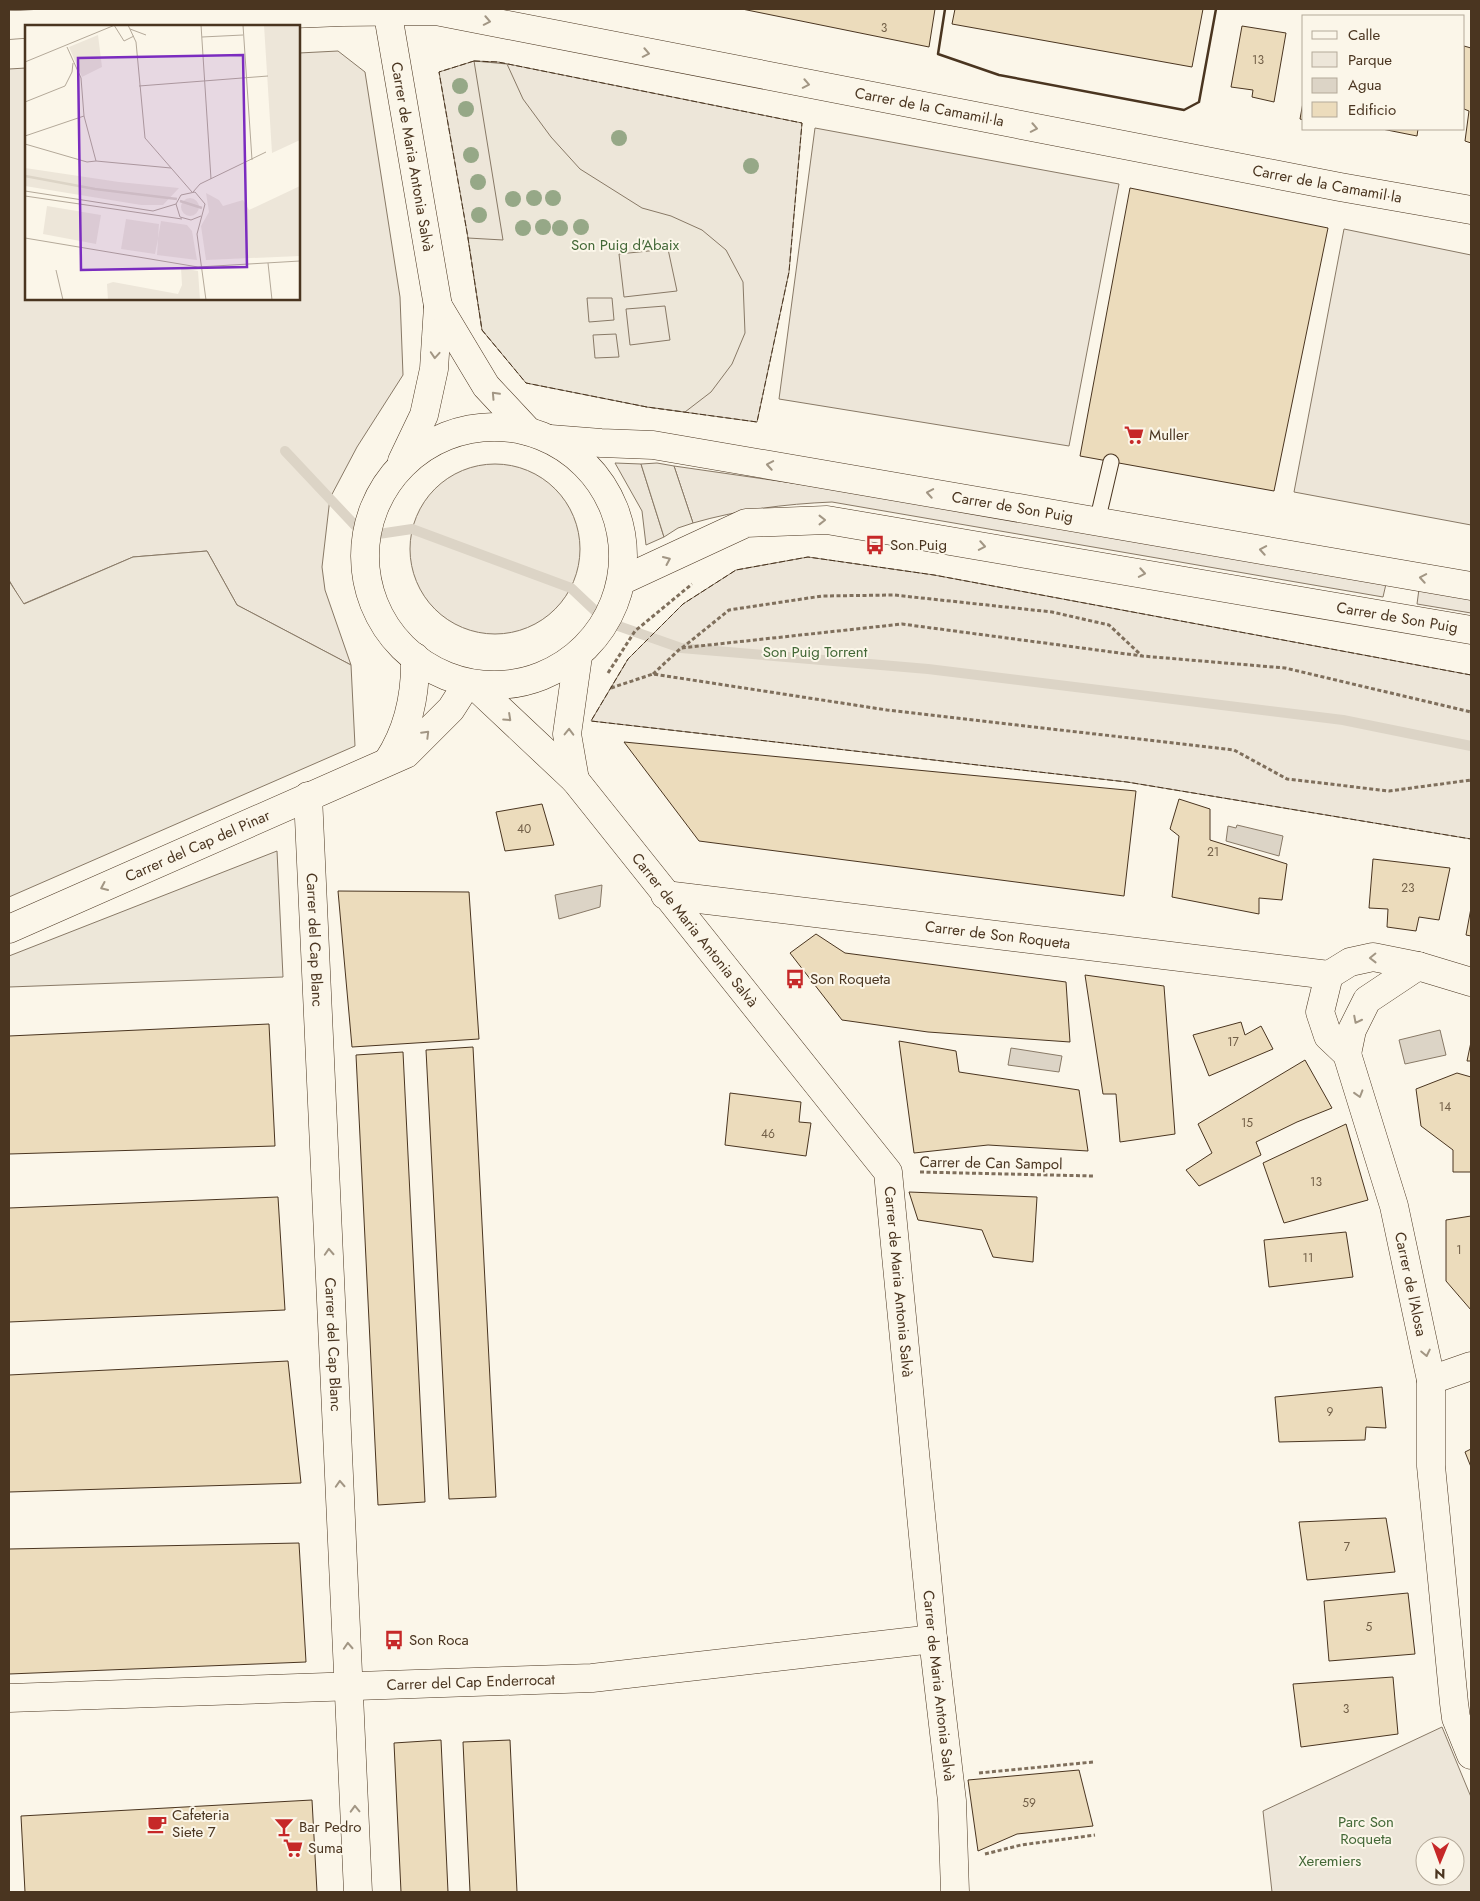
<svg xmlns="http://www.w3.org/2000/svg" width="1480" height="1901" viewBox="0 0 1480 1901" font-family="Jost,sans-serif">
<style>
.green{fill:#ede6d9;stroke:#887966;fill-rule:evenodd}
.parking{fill:#ede7d9;stroke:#887966;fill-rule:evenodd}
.water{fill:#dcd4c6;stroke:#887966}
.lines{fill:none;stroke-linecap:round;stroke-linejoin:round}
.stream{stroke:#dcd4c6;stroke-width:10}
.building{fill:#ecdcbc;stroke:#4a3520}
.lane-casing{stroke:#4a3520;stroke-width:17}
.street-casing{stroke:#4a3520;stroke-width:29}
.secondary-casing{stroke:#4a3520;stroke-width:29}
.path{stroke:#7f6f5c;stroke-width:3;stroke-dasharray:4 2.5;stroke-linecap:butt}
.lane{stroke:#fbf6e9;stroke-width:15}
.street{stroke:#fbf6e9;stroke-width:28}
.secondary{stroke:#fbf6e9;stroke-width:28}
.fence{stroke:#4a3520;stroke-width:1;stroke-dasharray:6 2.5;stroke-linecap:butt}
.wall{stroke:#4a3520;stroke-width:2.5}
.tree{fill:#96a887}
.oneway{stroke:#a29684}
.labels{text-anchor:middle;stroke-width:4;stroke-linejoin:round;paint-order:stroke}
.number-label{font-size:12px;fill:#725f47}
.street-label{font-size:15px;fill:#4a3520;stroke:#fbf6e9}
.park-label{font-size:15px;fill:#436837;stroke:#fbf6e9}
.poi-label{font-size:15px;fill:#4a3520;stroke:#fbf6e9;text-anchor:start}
.inset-river{fill:none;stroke:#dcd4c6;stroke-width:2.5}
.inset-road{fill:none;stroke:#b4a999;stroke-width:1}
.view{fill:#7b2cbf;fill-opacity:0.15;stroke:#7b2cbf;stroke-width:2.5}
.inset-edge{fill:none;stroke:#4a3520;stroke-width:2.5}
</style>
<rect width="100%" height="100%" fill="#fbf6e9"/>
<path class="green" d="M338 51 365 72 400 297 403 375 357 447 330 498 322 567 325 590 351 665 237 605 207 551 133 557 23 604 9 580V69L26 68V299H299V53Z
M474 61 498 62 802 123 789 272 757 422 647 407 526 382 482 330 468 238 439 72Z
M815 128 1119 184 1069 446 779 399Z
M1344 229 1471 255V525L1294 492Z
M615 463 641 464 664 537 646 545 642 511Z
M410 549a85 85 0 1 1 170 0a85 85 0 1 1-170 0Z
M674 466 806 485 1386 584 1383 597 832 502C784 504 738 510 693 523Z
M808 557 934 575 1471 675V839L1127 782 591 721 628 659 683 604 736 570Z
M1419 589 1471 599V613L1417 604Z
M1442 1727 1471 1797V1892H1272L1263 1811ZM1425 1846H1455V1876H1425Z"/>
<path class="parking" d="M474 61 507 64 523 99 551 137 580 169 642 208 671 216 702 230 726 250 743 282 745 333 732 364 711 392 685 412 647 407 526 383 482 330 468 238 503 240ZM668 249 677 291 624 297 619 254ZM612 298 614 320 589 322 587 298ZM665 306 670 340 630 345 626 309ZM616 334 619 357 595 358 593 335Z
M657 463 674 466 693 523 678 528 664 537 641 464Z
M207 551 237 605 351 665 355 746 9 897V581L24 604 133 557Z
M277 851 283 977 9 987V956Z"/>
<path class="water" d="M1237 825 1283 836 1279 856 1226 841 1228 826 1236 828Z
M602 885 600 907 559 919 555 895Z
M1440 1030 1446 1055 1405 1064 1399 1040Z
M1011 1048 1062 1056 1059 1072 1008 1065Z"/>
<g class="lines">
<path class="stream" d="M285 451 365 536 412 529 571 588 607 622 681 648 928 669 1343 720 1471 746"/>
</g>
<path class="building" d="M742 9H935L929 47Z
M955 9H1203L1192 67 952 24Z
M1242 26 1286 33 1274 102 1252 97 1253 90 1231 87Z
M1464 46 1471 48V143L1465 141 1469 111 1464 109Z
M1304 97V120L1300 119Z
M1382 129H1418L1417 136Z
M1130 188 1328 228 1274 491 1080 456Z
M624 742 1136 791 1124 896 699 841Z
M1179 799 1210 809V840L1287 864 1282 900 1259 898V914L1172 897 1179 836 1170 829Z
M542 804 554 845 505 851 496 812Z
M1373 859 1450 868 1439 920 1419 917 1416 931 1387 927 1388 909 1369 908Z
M338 891 469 892 479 1039 352 1047Z
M1471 908V936L1466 935Z
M816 934 845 953 1066 982 1070 1042 928 1032 842 1020 790 953Z
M1085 975 1164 986 1175 1134 1120 1142 1116 1094H1103Z
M1241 1022 1245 1035 1261 1026 1273 1049 1209 1076 1193 1035Z
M269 1024 275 1146 9 1154V1036Z
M899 1041 956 1051 959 1072 1079 1090 1088 1151 988 1145 914 1153Z
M1471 1042V1061H1467Z
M473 1047 496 1497 449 1499 426 1050Z
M403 1052 425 1502 378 1505 356 1055Z
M1305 1060 1332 1108 1297 1122 1256 1142 1261 1155 1199 1186 1186 1170 1212 1153 1198 1124Z
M1457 1073 1471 1077V1172H1453V1150L1421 1126 1416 1089Z
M730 1093 801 1102 799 1122 811 1123 806 1156 725 1145Z
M1346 1124 1368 1200 1284 1223 1263 1163Z
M909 1192 1037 1197 1033 1262 993 1257 982 1230 918 1220Z
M278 1197 285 1310 9 1322V1208Z
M1471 1216V1310L1446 1281V1220Z
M1346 1232 1353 1277 1269 1287 1264 1240Z
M288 1361 301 1483 9 1492V1375Z
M1382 1387 1386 1428 1366 1427 1365 1440 1279 1442 1275 1397Z
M1471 1449V1467L1465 1452Z
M1386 1518 1395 1572 1307 1580 1299 1522Z
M299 1543 306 1662 9 1674V1549Z
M1408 1593 1415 1654 1329 1661 1324 1601Z
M1393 1677 1398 1734 1301 1747 1293 1684Z
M441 1740 448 1892H401L394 1743Z
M510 1740 517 1892H470L463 1742Z
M1079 1770 1093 1826 1017 1834 978 1851 968 1780Z
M312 1800 317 1892H25L21 1816Z"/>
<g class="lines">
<defs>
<path id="lane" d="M1097 522 1111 462"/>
<g id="street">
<path id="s1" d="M9 25 342 12 436 11 1340 187 1471 210"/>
<path d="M438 306 486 386 528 431"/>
<circle cx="494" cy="556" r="129"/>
<path id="s2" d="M550 439 601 443 653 445 1471 586"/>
<path d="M402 461 424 415 434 369 438 306"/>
<path id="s3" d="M623 580 746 523 827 520 1471 630"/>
<path id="s4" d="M473 684 575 780 888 1172 933 1639 952 1801 955 1892"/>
<path d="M388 761C409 729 416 695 415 657"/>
<path d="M575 780 567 734 578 656"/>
<path id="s5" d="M308 796 358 1892"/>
<path id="s6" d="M665 895 1329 975"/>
<path id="s7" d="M9 929 406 754 451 709 467 684"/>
<path id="s8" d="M1471 982 1418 966 1373 957 1350 962 1329 975 1320 1012 1328 1036 1347 1054 1394 1206 1431 1380V1466L1454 1703 1456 1718 1471 1755"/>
<path d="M1347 1054 1352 1030 1367 1000 1418 966"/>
<path d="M1431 1380 1471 1366"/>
<path id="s9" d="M9 1698 592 1678 933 1639"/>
</g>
<g id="secondary">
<path id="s10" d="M387 9 438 306"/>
</g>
</defs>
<use href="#lane" class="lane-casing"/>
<use href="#street" class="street-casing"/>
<use href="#secondary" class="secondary-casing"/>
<path class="path" d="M682 648 729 610 822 596 894 595 1052 612 1109 625 1142 656
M608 673 635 631 692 584
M653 674 681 648 902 624 1142 656 1285 668 1471 712
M611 688 653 674 887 710 1234 750 1287 779 1389 791 1471 780
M920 1172 1094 1176
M979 1773 1093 1762
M985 1854 1021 1845 1095 1835"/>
<use href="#lane" class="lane"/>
<use href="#street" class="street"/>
<use href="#secondary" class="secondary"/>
<path class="fence" d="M474 61 498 62 802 123 789 272 757 422 647 407 526 383 482 330 468 238 439 72Z
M1471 675 934 575 808 557 736 570 683 604 628 659 591 721 1127 782 1471 839"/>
<path class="wall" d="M945 9 938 54 999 75 1184 110 1199 102 1216 9"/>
</g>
<g class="tree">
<circle cx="460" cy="86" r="8"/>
<circle cx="466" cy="109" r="8"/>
<circle cx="619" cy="138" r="8"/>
<circle cx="471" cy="155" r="8"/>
<circle cx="751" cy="166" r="8"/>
<circle cx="478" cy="182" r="8"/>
<circle cx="534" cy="198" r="8"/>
<circle cx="553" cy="198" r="8"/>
<circle cx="513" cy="199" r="8"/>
<circle cx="479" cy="215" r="8"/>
<circle cx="543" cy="227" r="8"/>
<circle cx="581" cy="227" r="8"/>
<circle cx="523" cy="228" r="8"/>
<circle cx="560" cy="228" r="8"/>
</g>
<defs><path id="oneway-chevron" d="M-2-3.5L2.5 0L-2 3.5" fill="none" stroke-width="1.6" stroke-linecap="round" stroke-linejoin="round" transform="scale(1.25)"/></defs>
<g class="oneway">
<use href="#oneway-chevron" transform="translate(487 21) rotate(11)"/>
<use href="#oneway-chevron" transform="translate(646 53) rotate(11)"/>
<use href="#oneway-chevron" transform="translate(806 84) rotate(11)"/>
<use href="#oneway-chevron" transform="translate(1034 128) rotate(11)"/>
<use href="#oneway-chevron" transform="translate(435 355) rotate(94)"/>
<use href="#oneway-chevron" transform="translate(495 395) rotate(-133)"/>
<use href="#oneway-chevron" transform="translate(770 465) rotate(-170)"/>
<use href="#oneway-chevron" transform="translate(930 493) rotate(-170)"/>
<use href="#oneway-chevron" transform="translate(822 520)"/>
<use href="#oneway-chevron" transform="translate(982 546) rotate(10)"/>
<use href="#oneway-chevron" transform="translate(1263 550) rotate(-170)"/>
<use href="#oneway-chevron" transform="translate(667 560) rotate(-24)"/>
<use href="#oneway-chevron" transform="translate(1142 573) rotate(10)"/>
<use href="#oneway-chevron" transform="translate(1423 578) rotate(-170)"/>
<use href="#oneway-chevron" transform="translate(508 718) rotate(43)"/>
<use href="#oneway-chevron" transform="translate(569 732) rotate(-89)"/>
<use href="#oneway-chevron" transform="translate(426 734) rotate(-45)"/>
<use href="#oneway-chevron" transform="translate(104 887) rotate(156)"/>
<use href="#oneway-chevron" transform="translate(1373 958) rotate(179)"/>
<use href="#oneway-chevron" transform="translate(1357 1020) rotate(117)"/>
<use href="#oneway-chevron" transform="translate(1359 1094) rotate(73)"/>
<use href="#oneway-chevron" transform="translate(329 1252) rotate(-93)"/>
<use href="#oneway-chevron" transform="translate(1426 1353) rotate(78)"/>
<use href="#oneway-chevron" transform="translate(340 1484) rotate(-93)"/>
<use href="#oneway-chevron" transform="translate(348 1646) rotate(-93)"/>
<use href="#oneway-chevron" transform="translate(355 1809) rotate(-92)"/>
</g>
<defs>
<symbol id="supermarket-bare" viewBox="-9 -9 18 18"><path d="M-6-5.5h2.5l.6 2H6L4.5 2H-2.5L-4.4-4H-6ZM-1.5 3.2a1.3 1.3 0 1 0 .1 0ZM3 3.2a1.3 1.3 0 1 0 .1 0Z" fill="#c62828" stroke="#fbf6e9" stroke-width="2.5" paint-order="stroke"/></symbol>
<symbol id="bus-bare" viewBox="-9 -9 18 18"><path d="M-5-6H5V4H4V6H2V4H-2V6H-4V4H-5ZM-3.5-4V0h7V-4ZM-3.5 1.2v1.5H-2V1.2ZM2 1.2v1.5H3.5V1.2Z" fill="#c62828" stroke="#fbf6e9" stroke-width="2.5" paint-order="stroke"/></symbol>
<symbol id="cafe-bare" viewBox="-9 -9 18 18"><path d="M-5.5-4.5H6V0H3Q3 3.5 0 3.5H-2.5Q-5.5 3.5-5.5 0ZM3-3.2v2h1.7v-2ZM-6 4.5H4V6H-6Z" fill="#c62828" stroke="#fbf6e9" stroke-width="2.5" paint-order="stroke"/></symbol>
<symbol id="bar-bare" viewBox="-9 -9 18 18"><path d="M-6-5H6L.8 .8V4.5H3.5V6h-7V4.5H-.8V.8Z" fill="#c62828" stroke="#fbf6e9" stroke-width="2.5" paint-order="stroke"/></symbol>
</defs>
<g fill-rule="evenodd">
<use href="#supermarket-bare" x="1120" y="421" width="28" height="28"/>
<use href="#bus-bare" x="861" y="531" width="28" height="28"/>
<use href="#bus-bare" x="781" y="965" width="28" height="28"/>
<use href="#bus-bare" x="380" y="1626" width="28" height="28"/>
<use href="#cafe-bare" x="143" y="1810" width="28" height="28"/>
<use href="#bar-bare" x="270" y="1813" width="28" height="28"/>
<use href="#supermarket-bare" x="279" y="1834" width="28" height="28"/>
</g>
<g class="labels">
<g class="number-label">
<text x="884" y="32">3</text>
<text x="1258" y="64">13</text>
<text x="524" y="833">40</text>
<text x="1213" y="856">21</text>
<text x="1408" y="892">23</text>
<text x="1233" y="1046">17</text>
<text x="1445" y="1111">14</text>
<text x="1247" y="1127">15</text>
<text x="768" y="1138">46</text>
<text x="1316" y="1186">13</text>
<text x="1459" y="1254">1</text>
<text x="1308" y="1262">11</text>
<text x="1330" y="1416">9</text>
<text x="1347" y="1551">7</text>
<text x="1369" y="1631">5</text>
<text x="1346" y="1713">3</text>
<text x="1029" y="1807">59</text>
</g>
<g class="street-label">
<text dy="5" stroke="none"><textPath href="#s1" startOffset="930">Carrer de la Camamil·la</textPath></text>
<text dy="5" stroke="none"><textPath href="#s10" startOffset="150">Carrer de Maria Antonia Salvà</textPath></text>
<text dy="5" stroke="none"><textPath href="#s1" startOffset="1335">Carrer de la Camamil·la</textPath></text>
<text dy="5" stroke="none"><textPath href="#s2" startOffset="468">Carrer de Son Puig</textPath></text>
<text dy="5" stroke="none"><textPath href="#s3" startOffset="795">Carrer de Son Puig</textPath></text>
<text dy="5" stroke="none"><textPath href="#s7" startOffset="206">Carrer del Cap del Pinar</textPath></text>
<text dy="5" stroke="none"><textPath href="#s4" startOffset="332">Carrer de Maria Antonia Salvà</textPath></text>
<text dy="5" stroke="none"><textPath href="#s6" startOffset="335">Carrer de Son Roqueta</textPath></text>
<text dy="5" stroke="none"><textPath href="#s5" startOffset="144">Carrer del Cap Blanc</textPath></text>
<text transform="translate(991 1163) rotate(1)" y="5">Carrer de Can Sampol</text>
<text dy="5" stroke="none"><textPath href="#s4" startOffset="752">Carrer de Maria Antonia Salvà</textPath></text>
<text dy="5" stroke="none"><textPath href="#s8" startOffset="478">Carrer de l'Alosa</textPath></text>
<text dy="5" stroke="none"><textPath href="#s5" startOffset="549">Carrer del Cap Blanc</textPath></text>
<text dy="5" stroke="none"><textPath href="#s9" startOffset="462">Carrer del Cap Enderrocat</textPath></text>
<text dy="5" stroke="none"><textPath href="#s4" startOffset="1158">Carrer de Maria Antonia Salvà</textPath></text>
</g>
<g class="park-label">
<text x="625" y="250">Son Puig d'Abaix</text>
<text x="815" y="657">Son Puig Torrent</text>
<text x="1366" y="1827">Parc Son<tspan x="1366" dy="17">Roqueta</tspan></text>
<text x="1330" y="1866">Xeremiers</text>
</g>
<g class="poi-label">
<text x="1149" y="440">Muller</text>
<text x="890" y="550">Son Puig</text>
<text x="810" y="984">Son Roqueta</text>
<text x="409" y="1645">Son Roca</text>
<text x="172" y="1820">Cafeteria<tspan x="172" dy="17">Siete 7</tspan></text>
<text x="299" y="1832">Bar Pedro</text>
<text x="308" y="1853">Suma</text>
</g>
</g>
<g transform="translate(25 25)">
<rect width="275" height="275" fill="#fbf6e9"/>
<path d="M239 0H275V115L247 128ZM73 10 77 42 57 52 44 22ZM0 143 94 157 154 163 138 180H116L0 161ZM275 161V231L181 235 176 201 184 187 181 168 194 175 198 181 218 175 224 185ZM156 182a9 9 0 1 1 18 0a9 9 0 1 1-18 0ZM22 181 76 190 71 219 18 209ZM101 194 134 199 133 213 136 196 162 200 167 206 172 235 132 230 133 214 130 229 96 224ZM156 243 173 246 175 275H83L82 259 88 257 153 269 157 260Z" fill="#ede6d9"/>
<path class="inset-river" d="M0 151 70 164 152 174M155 176 177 183"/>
<path class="inset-road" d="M89 0 99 16 109 11M103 0 111 17 120 113 167 167M176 0 186 154M218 0 227 135M105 4 121 10M177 12 218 10M0 37 90 0M114 61 243 51M0 77 40 61 47 47 48 38M0 111 59 91M0 119 62 137 71 136 59 91 56 53 42 22M71 136 146 143M0 166 128 186 151 179M168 167 175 159 241 127M0 171 157 194M176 191 166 195 155 192 151 179 156 170 170 167 180 179 172 209 181 275M0 213 173 242 275 236M243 238 247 275M31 245 38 275"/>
<path class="view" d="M218 30 222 242 56 245 53 33Z"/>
<rect width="275" height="275" class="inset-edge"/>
</g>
<rect width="1480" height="1901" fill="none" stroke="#4a3520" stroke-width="20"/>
<rect x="1302" y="15" width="162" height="115" fill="#fbf6e9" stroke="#b4a999"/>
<rect x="1312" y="31" width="25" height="8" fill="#fbf6e9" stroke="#b4a999"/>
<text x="1348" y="40" font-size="15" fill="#4a3520">Calle</text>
<rect x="1312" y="52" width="25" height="15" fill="#ede6d9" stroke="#b4a999"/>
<text x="1348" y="65" font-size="15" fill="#4a3520">Parque</text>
<rect x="1312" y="78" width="25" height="15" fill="#dcd4c6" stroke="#b4a999"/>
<text x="1348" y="90" font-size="15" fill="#4a3520">Agua</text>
<rect x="1312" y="102" width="25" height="15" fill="#ecdcbc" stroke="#b4a999"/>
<text x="1348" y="115" font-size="15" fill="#4a3520">Edificio</text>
<g transform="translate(1440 1861) rotate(181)"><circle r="24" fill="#fbf6e9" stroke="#b4a999"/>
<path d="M0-4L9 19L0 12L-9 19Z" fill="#c62828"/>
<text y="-8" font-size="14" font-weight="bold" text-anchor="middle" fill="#4a3520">N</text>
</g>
</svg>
